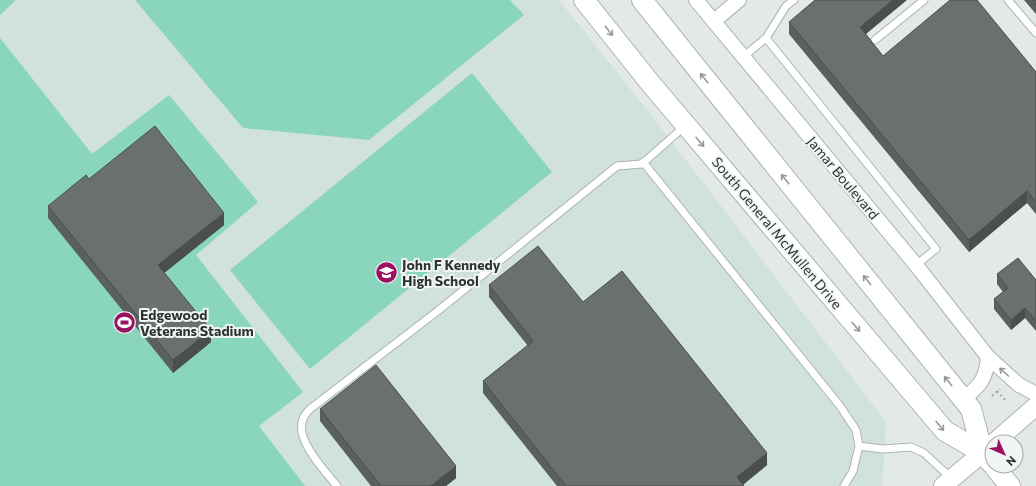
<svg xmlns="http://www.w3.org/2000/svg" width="1036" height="486" viewBox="0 0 1036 486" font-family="Commissioner,sans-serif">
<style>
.built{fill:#d1e1db}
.green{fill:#8ad5bd}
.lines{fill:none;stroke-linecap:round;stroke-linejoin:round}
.service-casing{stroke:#acb3b0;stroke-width:9}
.minor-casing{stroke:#acb3b0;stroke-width:16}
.tertiary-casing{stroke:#acb3b0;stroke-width:20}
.secondary-casing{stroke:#acb3b0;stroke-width:22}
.path{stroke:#aaafad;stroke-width:2.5;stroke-dasharray:2 3;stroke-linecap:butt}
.service{stroke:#fff;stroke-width:7}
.minor{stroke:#fff;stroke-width:14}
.tertiary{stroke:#fff;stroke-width:18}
.secondary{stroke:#fff;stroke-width:20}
.wall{fill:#5a605e}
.shaded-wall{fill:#4a4e4c}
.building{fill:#69706d;stroke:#4a4e4c}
.oneway{stroke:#979898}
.labels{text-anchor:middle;stroke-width:4;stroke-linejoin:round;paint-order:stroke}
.street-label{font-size:14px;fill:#2f3231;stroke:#eff6f4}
.poi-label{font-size:14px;font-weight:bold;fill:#2f3231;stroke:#eff6f4;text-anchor:start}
</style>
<rect width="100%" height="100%" fill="#e2e9e6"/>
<path class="built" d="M16 0H559L659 125 886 422 882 486H0V15Z"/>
<path class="green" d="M0 0H16L0 15Z
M135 0H510L524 15 369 140 243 128Z
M0 38 92 154 169 95 258 202 196 255 303 392 259 426 305 486H0Z
M472 73 552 172 310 369 230 270Z"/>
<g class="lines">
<defs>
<path id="service" d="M794 0 786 6 766 38 936 249 916 265
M1008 0 1036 33
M875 40 924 0
M743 57 766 38
M643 162 840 406 856 430 859 446 883 449 911 447 924 453 951 478
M337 486C325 471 297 442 302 422 303 417 307 412 310 409L439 310 617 166 642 164 686 125
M844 486 853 471 859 446"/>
<path id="minor" d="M696 0 916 265 988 357
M714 21 739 0
M963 400C980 385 986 380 988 357L1019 385 1036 394"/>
<path id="tertiary" d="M995 442 1036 406
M943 486 992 445"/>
<path id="secondary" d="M584 0 651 84 945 431 983 453 992 464
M642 0 971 409 983 453
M994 466 1010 486"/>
</defs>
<use href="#service" class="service-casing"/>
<use href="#minor" class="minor-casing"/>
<use href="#tertiary" class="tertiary-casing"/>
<use href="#secondary" class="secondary-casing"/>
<path class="path" d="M997 391 1006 401
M992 396 1000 389"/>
<use href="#service" class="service"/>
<use href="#minor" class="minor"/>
<use href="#tertiary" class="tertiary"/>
<use href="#secondary" class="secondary"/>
</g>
<path class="wall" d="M1024 0H1036V14Z
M789 22 866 34 883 56 1036 72V214L1027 203 969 252 789 34Z
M89 179 224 225 164 273 211 342 173 373 48 218V206Z
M997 274 1036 280V331L1025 318 1011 330 994 309V299L1003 292 997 284Z
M489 285 583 302 767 465 743 485 744 486H557L483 393V381L528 346 489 297Z
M320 409 456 478 446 486H371L320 421Z"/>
<path class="shaded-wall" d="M893 0H907L860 39V27Z
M1027 191V203L969 252V240Z
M224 213V225L158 278V265Z
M1025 308V318L1011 330V320Z
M211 330V342L173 373V360Z
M767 453V465L741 486 737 477Z
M456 466V478L446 486H431Z"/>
<path class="building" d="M815 0H893L860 27 883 56 950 0H977L1036 72V202L1027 191 969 240 789 22Z
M1032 0H1036V5Z
M155 126 224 213 158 265 211 330 173 360 48 206 86 175 89 179Z
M538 246 583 302 622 271 767 453 737 477 744 486H566L483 381 533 341 489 285Z
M1018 258 1036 280V321L1025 308 1011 320 994 299 1008 288 997 274Z
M376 365 456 466 431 486H381L320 409Z"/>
<defs><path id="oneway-shaft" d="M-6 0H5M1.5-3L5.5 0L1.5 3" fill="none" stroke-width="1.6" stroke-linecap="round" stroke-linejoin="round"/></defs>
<g class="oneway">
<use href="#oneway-shaft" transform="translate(609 31) rotate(52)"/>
<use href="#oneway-shaft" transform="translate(704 78) rotate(-129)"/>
<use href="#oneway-shaft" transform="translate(700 142) rotate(50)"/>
<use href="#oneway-shaft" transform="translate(785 179) rotate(-129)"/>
<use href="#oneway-shaft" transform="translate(867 280) rotate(-129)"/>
<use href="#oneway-shaft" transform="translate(856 327) rotate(50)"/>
<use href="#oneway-shaft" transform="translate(1004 372) rotate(-138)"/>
<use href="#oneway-shaft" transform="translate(948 381) rotate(-129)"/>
<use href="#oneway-shaft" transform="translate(940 426) rotate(50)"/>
</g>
<defs>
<symbol id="school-disc" viewBox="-11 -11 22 22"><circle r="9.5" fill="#9a1162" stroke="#eff6f4"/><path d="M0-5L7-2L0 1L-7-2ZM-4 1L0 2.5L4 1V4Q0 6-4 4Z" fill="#fff"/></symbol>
<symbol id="stadium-disc" viewBox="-11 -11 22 22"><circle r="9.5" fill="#9a1162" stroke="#eff6f4"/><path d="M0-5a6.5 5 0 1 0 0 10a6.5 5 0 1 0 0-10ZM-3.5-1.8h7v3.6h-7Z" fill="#fff"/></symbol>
</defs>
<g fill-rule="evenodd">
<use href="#school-disc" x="374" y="260" width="25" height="25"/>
<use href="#stadium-disc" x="112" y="310" width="25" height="25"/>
</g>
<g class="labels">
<g class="street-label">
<text transform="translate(843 178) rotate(50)" y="5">Jamar Boulevard</text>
<text transform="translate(777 233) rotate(50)" y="5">South General McMullen Drive</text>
</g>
<g class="poi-label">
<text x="402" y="270">John F Kennedy<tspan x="402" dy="16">High School</tspan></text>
<text x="140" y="320">Edgewood<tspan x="140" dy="16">Veterans Stadium</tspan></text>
</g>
</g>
<g transform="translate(1004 454) rotate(135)"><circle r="19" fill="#eff6f4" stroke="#a2a8a6"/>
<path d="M0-3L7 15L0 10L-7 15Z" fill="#9a1162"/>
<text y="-6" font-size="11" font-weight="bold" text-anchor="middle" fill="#2f3231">N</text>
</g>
</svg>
